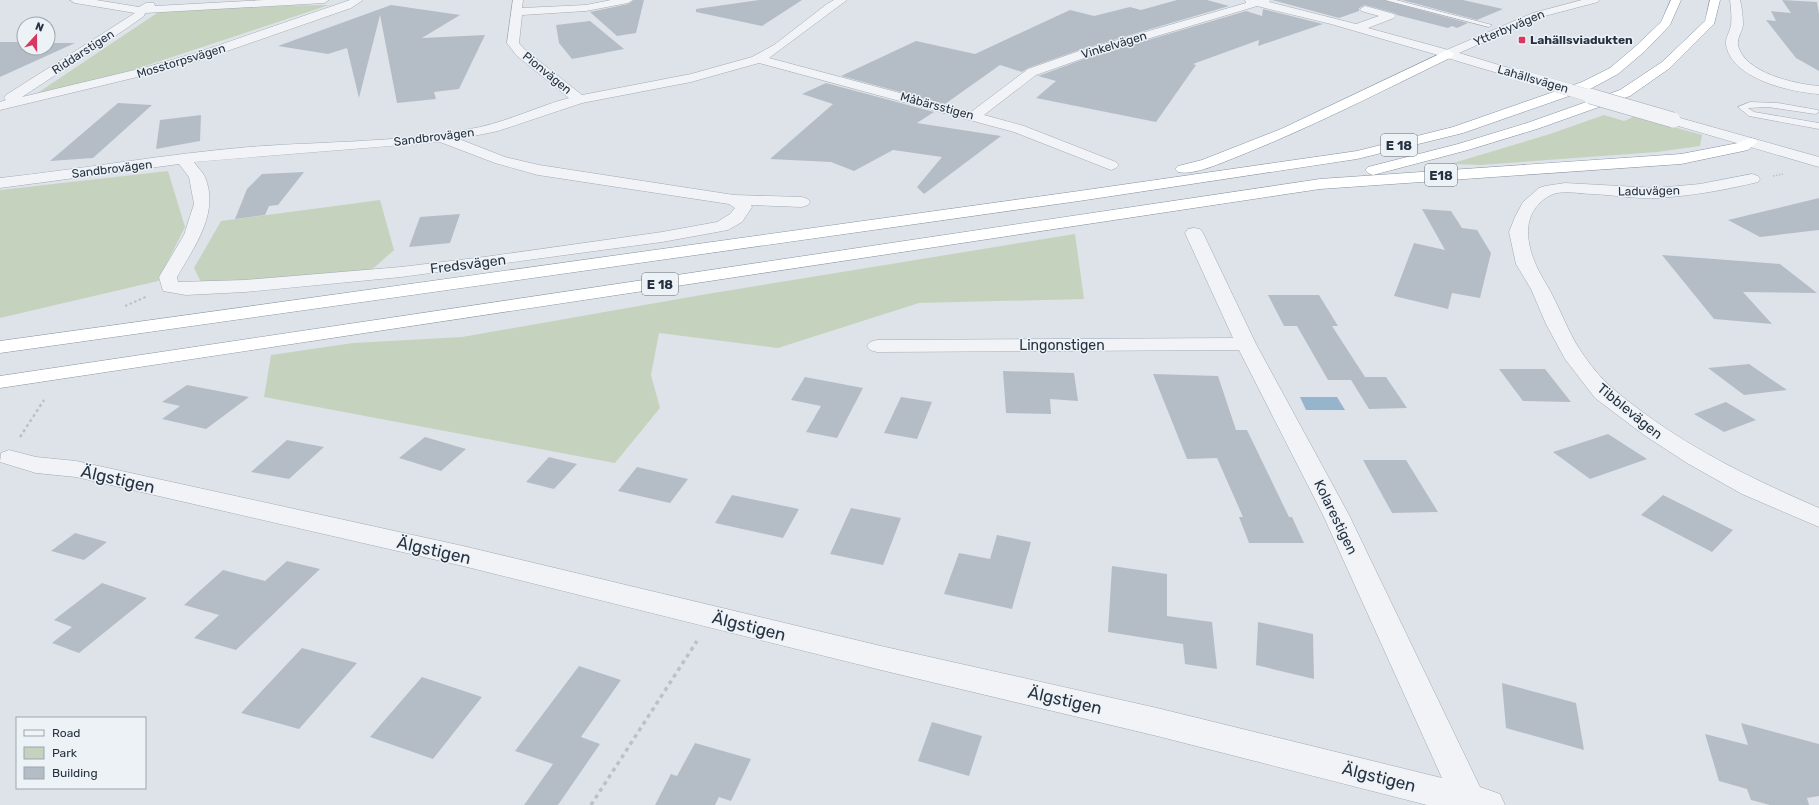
<svg xmlns="http://www.w3.org/2000/svg" width="1819" height="805" viewBox="0 0 1819 805" font-family="Rubik,sans-serif">
<style>
.green{fill:#c5d3be}
.water{fill:#96b5cc}
.building{fill:#b4bdc6}
.lines{fill:none;stroke-linecap:round;stroke-linejoin:round}
.service-casing{stroke:#a3aab3;stroke-width:1}
.minor-casing{stroke:#a3aab3;stroke-width:1}
.tertiary-casing{stroke:#a3aab3;stroke-width:1}
.motorway-casing{stroke:#8492a0;stroke-width:1}
.path-far3{stroke:#bcc1c8;stroke-width:1.5;stroke-dasharray:1.5 1.5;stroke-linecap:butt}
.path-far2{stroke:#bcc1c8;stroke-width:2;stroke-dasharray:2.5 2.5;stroke-linecap:butt}
.path-far1{stroke:#bcc1c8;stroke-width:2.5;stroke-dasharray:3 3;stroke-linecap:butt}
.path{stroke:#bcc1c8;stroke-width:3.5;stroke-dasharray:4 4;stroke-linecap:butt}
.service{fill:#f1f3f7;fill-rule:evenodd}
.minor{fill:#f1f3f7;fill-rule:evenodd}
.tertiary{fill:#f1f3f7;fill-rule:evenodd}
.motorway{fill:#fff;fill-rule:evenodd}
.tertiary-bridge-far1-casing{stroke:#a3aab3;stroke-width:12;stroke-linecap:butt}
.tertiary-bridge-casing{stroke:#a3aab3;stroke-width:16;stroke-linecap:butt}
.tertiary-bridge-far1{stroke:#f1f3f7;stroke-width:12}
.tertiary-bridge{stroke:#f1f3f7;stroke-width:15}
.poi-dot{fill:#d8385f;stroke:#edf2f6;stroke-width:1.5}
.labels{text-anchor:middle;stroke-width:3;stroke-linejoin:round;paint-order:stroke}
.far-street-label{font-size:12px;fill:#263241;stroke:#edf2f6}
.far-poi-label{font-size:12px;font-weight:bold;fill:#263241;stroke:#edf2f6;text-anchor:start}
.shield{fill:#edf2f6;stroke:#626c77;stroke-width:1}
.shield-label{font-size:13px;font-weight:bold;fill:#263241}
.street-label{font-size:14px;fill:#263241;stroke:#edf2f6}
.near-street-label{font-size:17px;fill:#263241;stroke:#edf2f6}
</style>
<rect width="100%" height="100%" fill="#dee3e9"/>
<path class="green" d="M329 5 127 72 36 94 160 11 226 6Z
M1604 115 1624 121 1635 116 1702 135 1700 146 1657 152 1481 165 1450 164 1550 134Z
M168 171 185 227 158 281 0 318V190Z
M380 200 394 250 368 273 311 279 201 282 194 268 221 221Z
M1075 234 1084 299 919 303 778 348 659 333 651 375 660 408 615 463 264 397 271 355 353 343 462 337 707 294Z"/>
<path class="water" d="M1300 397H1337L1345 410H1306Z"/>
<path class="building" d="M634 0H644L636 33 617 36 590 12 628 4Z
M759 0H802L762 26 696 12V9Z
M1177 0H1207L1229 6 1079 50 1028 68 1022 72 1000 65 945 104 841 76 916 41 975 54 1070 10 1094 16 1130 7 1141 10Z
M1272 0H1384L1468 23 1457 28 1452 26 1448 28 1397 15 1394 13 1365 5 1359 8V11L1339 18Z
M1402 0H1463L1503 9 1477 20Z
M1782 0 1817 2 1819 14V71L1796 58 1766 20 1776 21 1771 11 1791 13Z
M391 5 460 15 422 38 485 35 459 89 434 92 436 99 397 103 380 15 359 98 347 48 328 54 278 46Z
M1263 9 1323 24 1258 46 1259 40 1193 64 1196 65 1156 122 1036 98 1056 81 1038 76 1087 58 1246 11 1262 16Z
M590 21 624 49 572 59 559 43 556 25Z
M0 42H24V48H48V43H75L0 77Z
M826 83 934 112 917 123 1001 136 924 194 917 187 942 157 893 150 854 171 831 162 770 159 833 104 802 94Z
M118 103 152 105 93 158 50 161Z
M201 115 200 141 156 149 160 120Z
M304 172 278 205 269 206 265 215 235 219 247 189 262 174Z
M1819 198V230L1760 237 1728 220Z
M1422 209 1451 211 1462 228 1477 230 1491 253 1480 298 1452 293 1448 309 1394 296 1414 243 1445 250Z
M460 214 450 243 409 247 420 217Z
M1662 255 1780 264 1817 293 1743 292 1772 324 1714 319Z
M1268 295H1319L1338 326H1332L1365 377H1386L1407 408 1369 409 1351 380H1328L1297 326H1284Z
M1749 364 1787 390 1744 395 1708 368Z
M1499 369H1545L1571 402 1523 401Z
M1003 371 1074 373 1078 401 1050 399 1051 414 1006 413Z
M1153 374 1218 376 1236 430H1247L1289 517H1292L1304 543H1249L1239 517H1243L1217 458 1187 459Z
M805 377 863 388 837 438 806 432 821 406 791 400Z
M187 385 249 397 206 429 162 419 180 406 162 402Z
M901 397 932 402 917 439 884 433Z
M1726 402 1756 420 1724 432 1694 414Z
M1608 434 1647 459 1590 479 1553 452Z
M425 437 466 449 441 471 399 458Z
M287 440 324 447 289 479 251 472Z
M549 457 577 464 554 489 526 482Z
M1363 460H1406L1438 512 1392 513Z
M637 467 688 479 670 503 618 491Z
M732 495 799 509 783 538 715 523Z
M1663 495 1733 530 1712 552 1641 515Z
M851 508 901 518 883 565 830 554Z
M75 533 107 542 84 560 51 551Z
M997 535 1031 542 1012 609 944 594 959 553 990 559Z
M287 561 320 569 236 650 194 638 219 615 184 605 223 570 265 581Z
M1112 566 1167 574V616L1212 622 1217 669 1185 664 1183 644 1108 632Z
M102 583 147 598 79 653 52 643 72 627 54 620Z
M1258 622 1313 634 1314 679 1256 665Z
M302 648 357 663 299 729 241 713Z
M579 666 621 680 581 737 600 744 558 805H524L553 764 515 751Z
M422 677 482 697 433 759 370 737Z
M1502 683 1576 703 1584 750 1506 728Z
M932 722 982 736 969 776 918 761Z
M1741 723 1819 744V796L1807 798 1809 805H1770L1751 800 1747 789 1719 781 1705 734 1748 745Z
M695 743 751 759 731 801 719 797 715 805H655L671 774 677 776Z"/>
<g class="lines">
<defs>
<path id="service" d="M1385 0H1396L1492 25 1489 27Z
M1750 102 1778 103 1818 110 1819 112 1815 114 1768 107 1748 108 1754 112 1819 123V129L1749 116 1738 107Z"/>
<path id="minor" d="M70 0H96L139 7 146 3H154L155 6 265 0H329L324 3 145 13 144 16 127 28 22 97 147 67 199 52 350 0H363L351 8 207 58 154 73 0 110V102L6 100 4 98 6 95 135 13 75 3Z
M513 0H523L522 8 586 5 611 0H633L628 3 586 11 522 15 519 43 524 49 582 95 691 74 752 57 774 45 827 4 834 0H847L769 58 971 112 1028 69 1079 51 1246 3 1245 0H1271L1269 2 1356 24 1379 16 1361 11 1360 9 1365 6 1369 7 1394 14 1396 16 1394 18 1368 28 1452 51 1454 54 1448 58 1331 24 1257 6 1087 57 1036 75 984 115 1024 126 1116 162 1119 165 1116 168 1111 170 1014 132 759 63 691 82 582 103 498 131 459 139 505 157 539 165 734 195 802 197 808 199 810 202 808 205 802 207 751 205 752 207 742 222 728 230 662 242 401 277 245 292 186 295 163 291 159 277 184 235 194 204 189 177 179 164 0 188V178C83 169 166 154 249 147 326 141 404 143 480 127 511 120 539 106 569 98L516 55 507 43ZM440 142 495 163 538 175 729 204 735 208 730 214 717 222 662 232 484 257 401 267 245 280 178 282 177 277C194 247 220 213 205 177 203 172 197 167 194 162Z
M1730 0H1740C1742 8 1743 17 1743 25 1742 32 1737 38 1738 45 1744 73 1795 84 1819 86V94C1790 92 1732 79 1726 45 1725 38 1730 32 1731 25 1732 17 1731 8 1730 0Z
M1752 174 1758 176 1760 179 1758 182C1725 190 1691 196 1657 198 1636 199 1614 195 1593 194 1580 194 1560 189 1549 196 1515 216 1529 256 1545 282 1560 306 1568 335 1585 357 1602 382 1620 395 1644 413 1698 453 1757 481 1819 508V527L1742 494 1687 463 1644 435 1595 398 1565 359 1546 324 1531 289 1516 264 1509 232 1515 217 1523 202 1539 188 1545 186 1565 183 1656 188 1700 184Z
M1194 228 1200 229 1203 233 1256 344 1349 515 1480 787 1500 794 1505 805H1427L1157 736 881 670 463 566 76 477 36 473 0 462 1 453 9 450 36 457 76 461 463 546 881 646 1157 708 1442 778 1323 515 1239 350 877 352 870 350 867 346 870 342 877 340 1233 338 1185 233 1188 229Z"/>
<path id="tertiary" d="M1582 0H1599L1598 2 1541 17 1459 53 1519 71 1521 74 1519 77H1511L1444 57 1442 54 1444 51 1533 13Z
M1673 116 1819 157V167L1668 123 1666 120 1668 117Z"/>
<path id="motorway" d="M1671 0H1681L1670 25 1645 51 1618 74 1592 88 1463 133 1357 159 1079 201 0 353V341L1079 191 1357 151 1453 127 1582 82 1610 68 1637 45 1661 22Z
M1710 0H1720L1714 24 1670 68 1630 96 1537 129 1468 150 1373 175 1368 173 1365 170 1368 167 1458 144 1527 123 1620 90 1662 62 1705 21Z
M1448 50 1454 54 1452 57C1382 91 1312 127 1239 156 1223 162 1194 176 1178 172L1175 169 1178 166 1202 160 1281 129Z
M1750 138 1755 139 1757 142 1748 150 1681 164 1320 189 0 388V376L1320 179 1681 154 1738 143Z"/>
</defs>
<use href="#service" class="service-casing"/>
<use href="#minor" class="minor-casing"/>
<use href="#tertiary" class="tertiary-casing"/>
<use href="#motorway" class="motorway-casing"/>
<path class="path-far3" d="M1773 176 1783 174"/>
<path class="path-far2" d="M125 306 148 296"/>
<path class="path-far1" d="M20 437 44 400"/>
<path class="path" d="M591 805 697 641"/>
<use href="#service" class="service"/>
<use href="#minor" class="minor"/>
<use href="#tertiary" class="tertiary"/>
<use href="#motorway" class="motorway"/>
<defs>
<path id="tertiary-bridge-far1" d="M1515 74 1594 97"/>
<path id="tertiary-bridge" d="M1590 96 1673 120"/>
</defs>
<use href="#tertiary-bridge-far1" class="tertiary-bridge-far1-casing"/>
<use href="#tertiary-bridge" class="tertiary-bridge-casing"/>
<use href="#tertiary-bridge-far1" class="tertiary-bridge-far1"/>
<use href="#tertiary-bridge" class="tertiary-bridge"/>
</g>
<rect class="poi-dot" x="1518" y="36" width="8" height="8" rx="2"/>
<g class="labels">
<g class="far-street-label">
<text transform="translate(1509 28) rotate(-23)" y="4">Ytterbyvägen</text>
<text transform="translate(1114 45) rotate(-17)" y="4">Vinkelvägen</text>
<text transform="translate(83 52) rotate(-33)" y="4">Riddarstigen</text>
<text transform="translate(181 61) rotate(-17)" y="4">Mosstorpsvägen</text>
<text transform="translate(547 73) rotate(39)" y="4">Pionvägen</text>
<text transform="translate(1533 79) rotate(16)" y="4">Lahällsvägen</text>
<text transform="translate(937 106) rotate(15)" y="4">Måbärsstigen</text>
<text transform="translate(434 137) rotate(-7)" y="4">Sandbrovägen</text>
<text transform="translate(112 169) rotate(-7)" y="4">Sandbrovägen</text>
<text transform="translate(1649 191) rotate(-1)" y="4">Laduvägen</text>
</g>
<g class="far-poi-label">
<text x="1530" y="44">Lahällsviadukten</text>
</g>
<g class="shield">
<rect x="1381" y="134" width="36" height="22" rx="3"/>
<rect x="1425" y="164" width="32" height="22" rx="3"/>
<rect x="642" y="273" width="36" height="22" rx="3"/>
</g>
<g class="shield-label">
<text x="1399" y="150">E 18</text>
<text x="1441" y="180">E18</text>
<text x="660" y="289">E 18</text>
</g>
<g class="street-label">
<text transform="translate(468 264) rotate(-7)" y="5">Fredsvägen</text>
<text x="1062" y="350">Lingonstigen</text>
<text transform="translate(1630 411) rotate(39)" y="5">Tibblevägen</text>
<text transform="translate(1336 517) rotate(64)" y="5">Kolarestigen</text>
</g>
<g class="near-street-label">
<text transform="translate(118 479) rotate(13)" y="6">Älgstigen</text>
<text transform="translate(434 550) rotate(13)" y="6">Älgstigen</text>
<text transform="translate(749 626) rotate(14)" y="6">Älgstigen</text>
<text transform="translate(1065 700) rotate(13)" y="6">Älgstigen</text>
<text transform="translate(1379 777) rotate(14)" y="6">Älgstigen</text>
</g>
</g>
<rect x="16" y="717" width="130" height="72" fill="#edf2f6" stroke="#9da5ae"/>
<rect x="24" y="730" width="20" height="6" fill="#f1f3f7" stroke="#9da5ae"/>
<text x="52" y="737" font-size="12" fill="#263241">Road</text>
<rect x="24" y="747" width="20" height="12" fill="#c5d3be" stroke="#9da5ae"/>
<text x="52" y="757" font-size="12" fill="#263241">Park</text>
<rect x="24" y="767" width="20" height="12" fill="#b4bdc6" stroke="#9da5ae"/>
<text x="52" y="777" font-size="12" fill="#263241">Building</text>
<g transform="translate(36 36) rotate(21)"><circle r="19" fill="#edf2f6" stroke="#9da5ae"/>
<path d="M0-3L7 15L0 10L-7 15Z" fill="#d8385f"/>
<text y="-6" font-size="11" font-weight="bold" text-anchor="middle" fill="#263241">N</text>
</g>
</svg>
